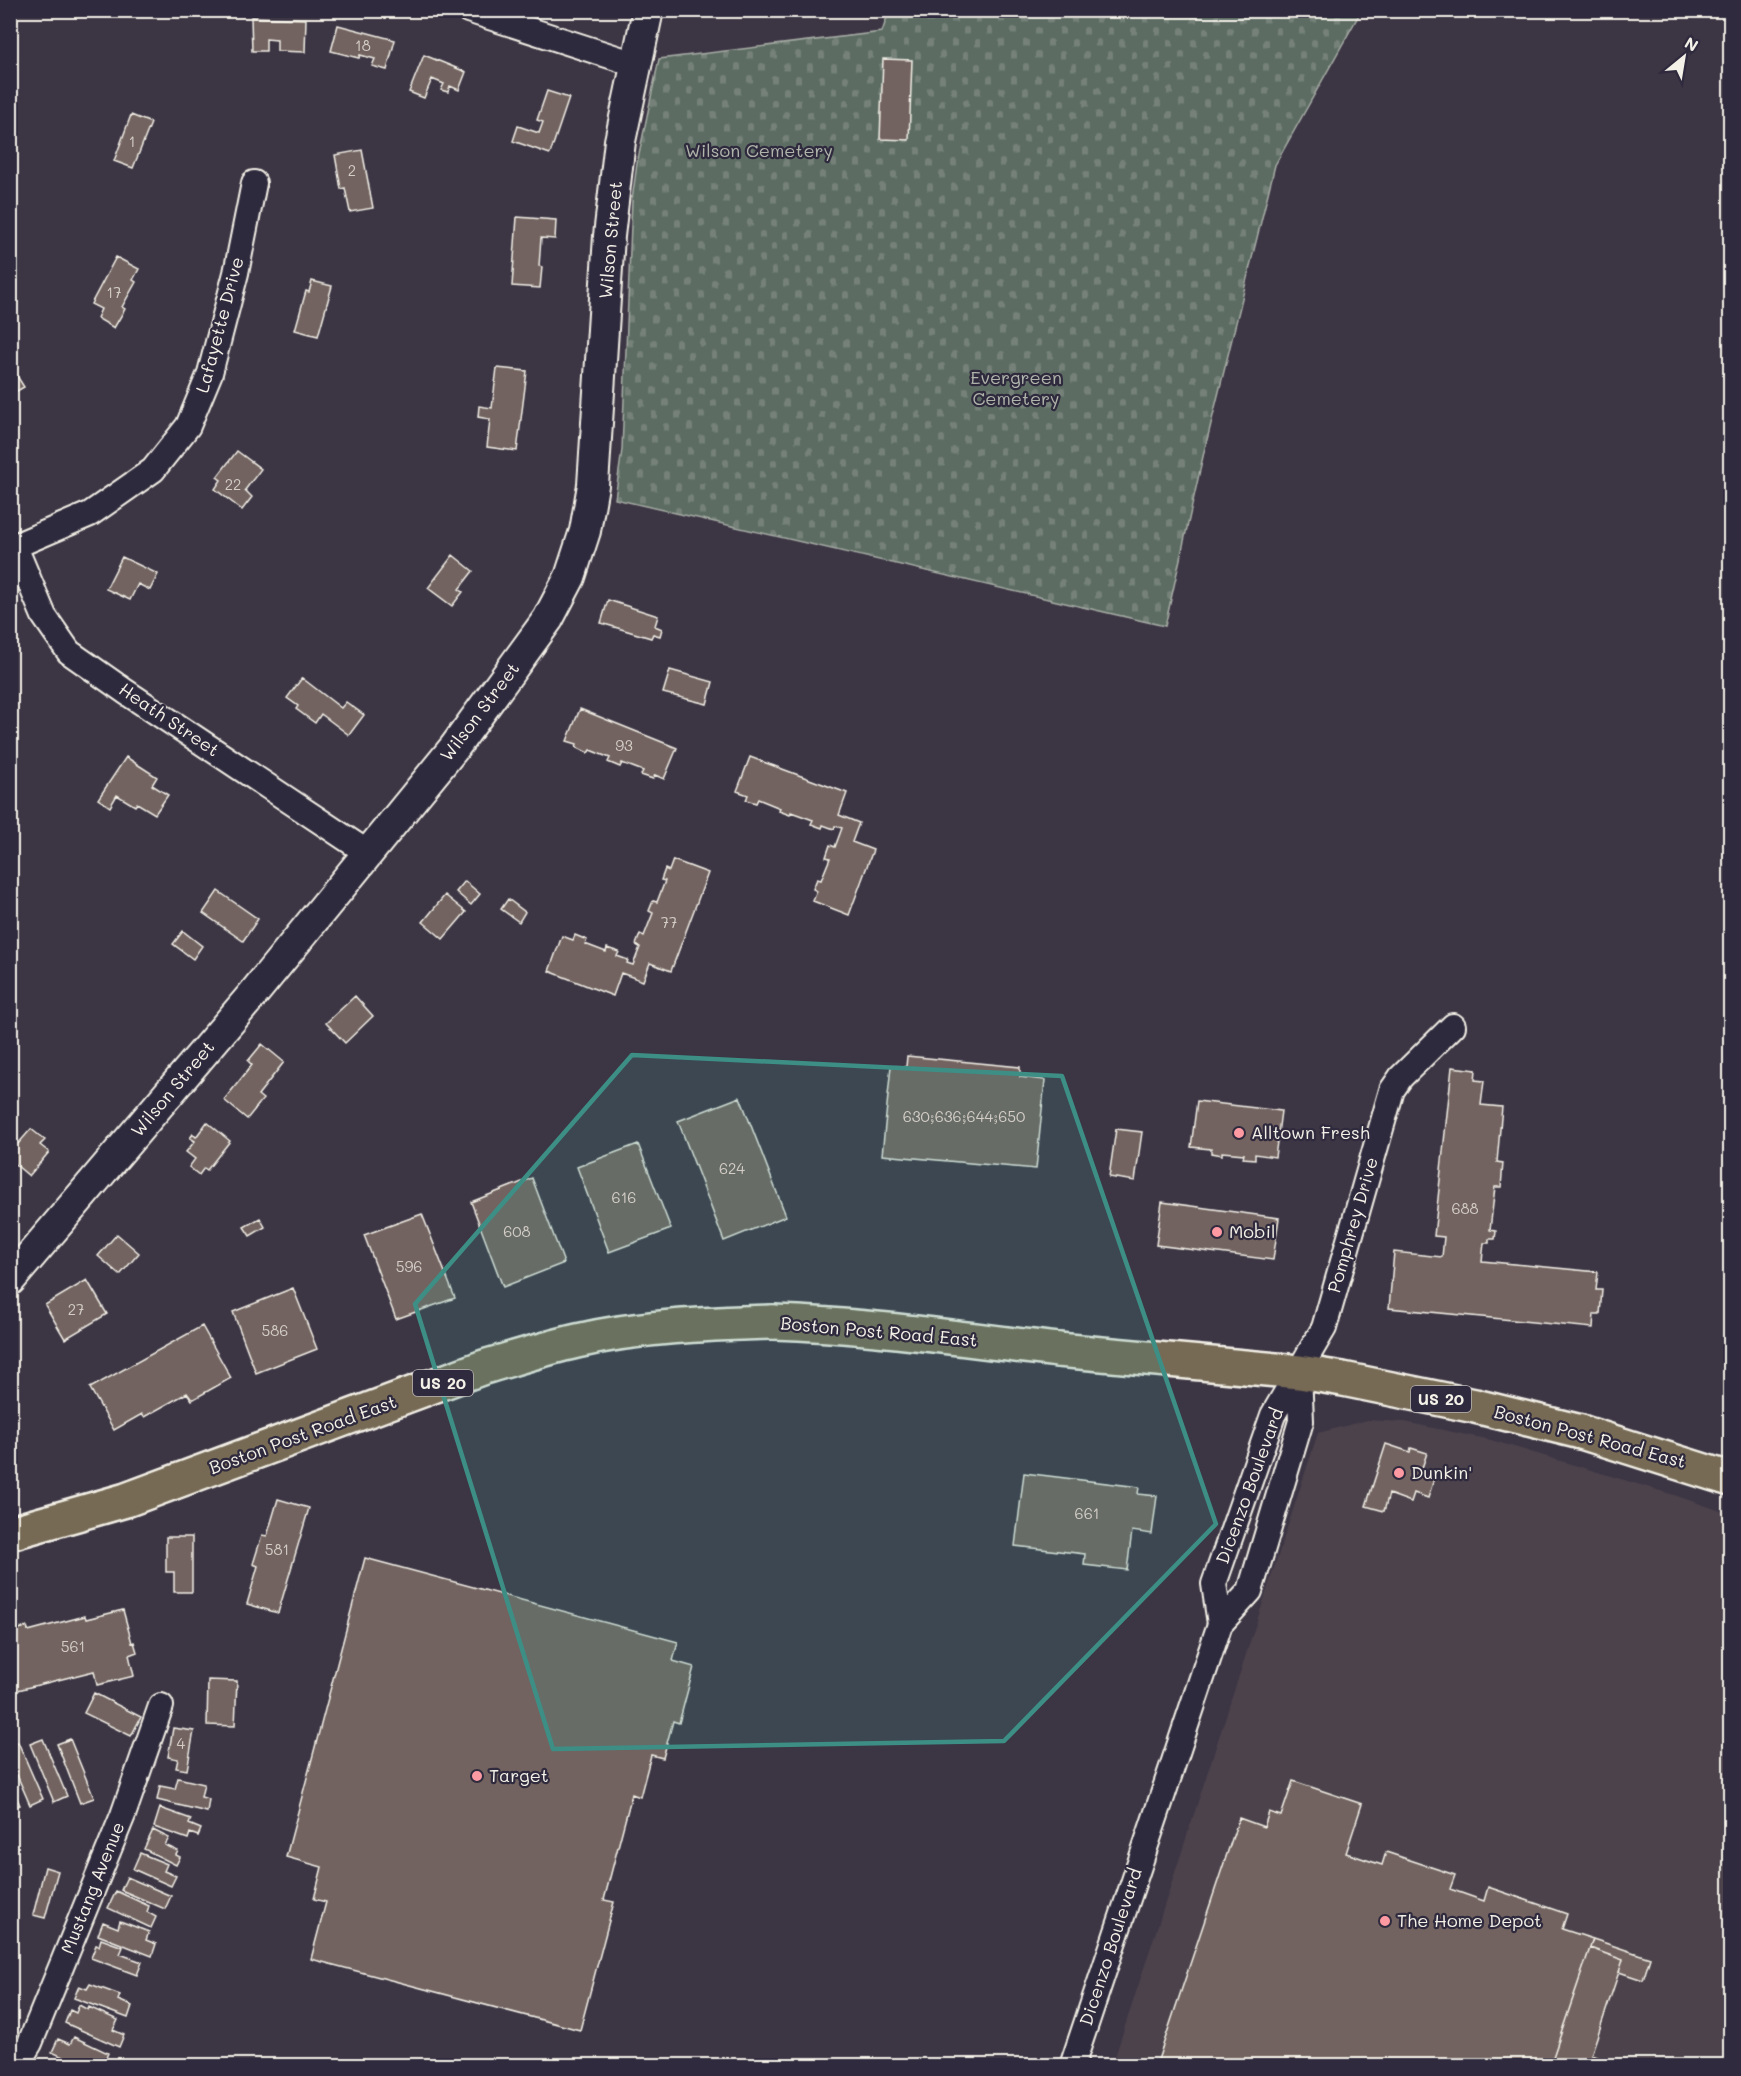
<svg xmlns="http://www.w3.org/2000/svg" width="1741" height="2076" viewBox="0 0 1741 2076" font-family="Mali,sans-serif">
<style>
.built{fill:#4c434c}
.cemetery{fill:url(#cemetery-stones);stroke:#a8aea6;stroke-width:1.5}
.building{fill:#726360;stroke:#f4f1e8;stroke-width:1.5}
.lines{fill:none;stroke-linecap:round;stroke-linejoin:round}
.minor-casing{stroke:#f4f1e8;stroke-width:28}
.tertiary-casing{stroke:#f4f1e8;stroke-width:34}
.primary-casing{stroke:#f4f1e8;stroke-width:38}
.trunk-casing{stroke:#f4f1e8;stroke-width:38}
.minor{stroke:#2f2a3d;stroke-width:24}
.tertiary{stroke:#2f2a3d;stroke-width:30}
.primary{stroke:#766a55;stroke-width:33}
.trunk{stroke:#766a55;stroke-width:33}
.marked{fill:#3d8f86;fill-opacity:0.2;stroke:#3d8f86;stroke-width:4.5;stroke-linejoin:round}
.poi-dot{fill:#ff9aa2;stroke:#2f2a3d;stroke-width:2}
.labels{text-anchor:middle;stroke-width:4.5;stroke-linejoin:round;paint-order:stroke}
.number-label{font-size:15px;fill:#d4cec6}
.shield{fill:#2f2a3d;stroke:#b9b5b5;stroke-width:1.5}
.shield-label{font-size:16px;font-weight:bold;fill:#f4f1e8}
.park-label{font-size:18px;fill:#b0b5ac;stroke:#2f2a3d}
.street-label{font-size:18px;fill:#f4f1e8;stroke:#2f2a3d}
.poi-label{font-size:18px;fill:#f4f1e8;stroke:#2f2a3d;text-anchor:start}
</style>
<defs>
<pattern id="cemetery-stones" width="16" height="16" patternUnits="userSpaceOnUse" patternTransform="scale(1.5)"><rect width="16" height="16" fill="#5c6c63"/><path d="M2 7V4a2 2 0 0 1 4 0v3zM10 15v-3a2 2 0 0 1 4 0v3z" fill="#748179"/></pattern>
</defs>
<rect width="100%" height="100%" fill="#3c3544"/>
<filter id="ink" filterUnits="userSpaceOnUse"><feTurbulence type="fractalNoise" baseFrequency=".0167" numOctaves="2"/><feDisplacementMap in="SourceGraphic" scale="12" xChannelSelector="R" yChannelSelector="G"/><feConvolveMatrix kernelMatrix="1 2 1 2 8 2 1 2 1" color-interpolation-filters="sRGB"/></filter>
<g filter="url(#ink)">
<path class="built" d="M1367 1420 1405 1422 1491 1440 1674 1495 1730 1514V2065L1112 2066 1318 1433Z"/>
<path class="cemetery" d="M889 11H1361L1275 165 1204 452 1165 626 615 499 622 450 632 200 637 164 659 59 882 32Z"/>
<path class="building" d="M251 17 306 19 305 52 277 51V40L266 39V51H252Z
M338 25 395 40 387 70 372 66 375 59 360 55 359 58 331 51Z
M424 55 466 72 459 90 450 86 448 92 441 90 444 84 432 79 424 98 409 92Z
M883 59 912 60 909 140 880 139Z
M547 91 569 98 550 154 513 141 518 126 539 133 543 122 537 120Z
M131 115 151 123 133 168 114 161Z
M362 150 373 208 350 212 345 188 341 189 335 155Z
M517 217 556 220 555 239 541 238 539 266 542 267 540 288 512 286Z
M116 257 139 269 133 280 136 282 122 307 125 309 114 328 97 318 101 309 91 304Z
M312 281 332 286 318 336 295 330 306 291 309 292Z
M10 365 24 387 10 395Z
M497 368 527 371 517 451 487 447 490 419 478 417 479 406 492 408Z
M237 451 261 469 245 490 252 497 242 510 215 489 221 480 217 477Z
M453 555 473 571 459 589 463 592 452 606 428 588Z
M122 557 158 574 150 590 138 584 130 600 106 589Z
M608 600 658 616 655 626 662 629 660 636 653 634 651 638 601 623Z
M670 670 713 682 707 704 663 693Z
M302 678 341 708 346 702 364 715 349 735 321 714 315 723 296 709 298 706 287 698Z
M580 709 677 748 664 779 655 775 653 779 641 775 643 771 622 763 620 767 608 762 610 758 590 750 588 753 576 747 577 744 567 741Z
M126 757 157 777 152 785 168 795 155 814 137 803 135 806 117 795 110 807 98 799Z
M750 757 847 793 839 815 859 823 852 842 873 850 849 915 813 901 817 891 813 889 817 879 821 880 830 858 826 857 830 845 835 847 842 828 835 826 834 829 823 825 822 828 811 824 813 820 791 812 790 815 779 811 780 808 758 799 756 803 746 800 748 795 737 791Z
M673 860 708 873 671 971 650 963 643 981 621 973 613 996 549 971 562 936 573 940 575 935 587 940 585 944 606 952 607 948 619 952 617 956 628 960 627 963 633 965 640 947 636 945 640 934 644 936 653 913 649 911 653 901 657 902 665 881 661 880 665 869 669 871Z
M465 881 480 894 471 905 456 892Z
M218 891 258 919 243 941 203 913Z
M445 895 466 912 443 939 423 922Z
M508 899 525 912 519 922 501 909Z
M183 931 202 946 193 959 173 944Z
M355 996 373 1016 345 1043 326 1023Z
M262 1044 284 1062 258 1095 263 1099 247 1119 224 1100 252 1065 248 1061Z
M907 1056 1020 1067V1077L1045 1080 1036 1169 882 1155 891 1066 906 1067Z
M1452 1067 1476 1070 1475 1080 1484 1081 1481 1105 1502 1107 1497 1162 1503 1163 1501 1187H1495L1490 1230 1496 1231 1495 1239H1489V1243H1484L1482 1261 1598 1272 1596 1290H1602L1600 1314H1594L1593 1328 1389 1308 1394 1252 1442 1257 1444 1237 1434 1236Z
M740 1097 786 1216 724 1241 678 1121Z
M1197 1101 1281 1111 1275 1157 1255 1154V1159L1243 1158 1244 1154 1222 1152V1155L1211 1153V1149L1191 1147Z
M207 1122 230 1141 207 1170 204 1168 199 1175 189 1167 195 1159 186 1152 195 1141 190 1138 193 1134 196 1137Z
M31 1129 45 1140 40 1145 49 1152 29 1176 10 1160V1153Z
M1116 1129 1142 1132 1135 1181 1109 1177Z
M638 1144 671 1229 609 1252 577 1167Z
M532 1178 564 1263 503 1287 471 1202Z
M1162 1202 1279 1218 1273 1260 1156 1245Z
M422 1214 455 1298 396 1319 364 1235Z
M260 1218 265 1227 250 1236 244 1227Z
M117 1234 139 1253 120 1275 98 1256Z
M87 1280 107 1314 65 1339 45 1305Z
M293 1288 317 1349 256 1373 233 1312Z
M202 1326 231 1378 192 1400 187 1393 144 1417 142 1414 114 1430 90 1388Z
M14 1413 18 1457 10 1458V1414Z
M1386 1444 1410 1452 1411 1448 1427 1453 1420 1474 1434 1479 1428 1498 1414 1493 1411 1502 1389 1494 1384 1511 1366 1506Z
M1024 1473 1139 1487 1138 1494 1157 1496 1152 1534 1132 1531 1127 1570 1084 1565 1085 1554 1015 1546Z
M278 1499 309 1508 278 1613 247 1604 258 1566 253 1564 262 1535 267 1536Z
M166 1537H192V1592H174V1572H166Z
M365 1558 678 1642 673 1661 694 1667 679 1723 673 1721 663 1758 651 1755 640 1797 632 1794 604 1900 614 1902 580 2030 311 1959 326 1902 314 1899 322 1867 286 1857Z
M123 1610 132 1643 134 1642 137 1652 129 1655 134 1676 97 1685 94 1671 10 1692V1631L27 1627 28 1631 85 1616 86 1619Z
M208 1680 237 1681 235 1726 207 1725Z
M94 1693 141 1717 131 1736 84 1713Z
M173 1728 194 1731 187 1770 176 1768 178 1759 168 1757Z
M43 1739 67 1796 54 1802 30 1744Z
M70 1739 94 1798 80 1803 57 1744Z
M18 1742 43 1799 30 1805 10 1759V1745Z
M178 1778 204 1784 201 1797 209 1799 207 1812 157 1800 160 1786 175 1789Z
M1293 1781 1362 1804 1346 1853 1382 1865 1386 1852 1455 1875 1450 1889 1484 1901 1488 1887 1567 1914 1562 1929 1593 1939 1550 2066H1156L1239 1818 1264 1827 1269 1812 1281 1816Z
M10 1783 20 1805 10 1809Z
M160 1808 191 1819 189 1824 201 1829 198 1836 190 1833 188 1839 154 1827Z
M153 1830 169 1838 165 1845 178 1851 176 1855 180 1857 176 1865 144 1849Z
M140 1853 167 1864 164 1871 176 1876 171 1886 133 1869Z
M45 1867 58 1871 45 1918 33 1915Z
M127 1877 171 1896 165 1909 121 1890Z
M116 1891 149 1906 147 1912 156 1917 151 1928 108 1908Z
M120 1921 149 1932 146 1940 156 1944 152 1956 98 1935 103 1922 118 1928Z
M101 1939 123 1947 120 1954 142 1962 137 1975 91 1958 96 1945 99 1946Z
M1593 1939 1650 1958 1643 1980 1619 1972 1623 1960 1590 1948Z
M1590 1948 1623 1960 1591 2055 1610 2062 1609 2066H1550Z
M90 1984 120 1995 118 2000 132 2006 128 2018 74 1998 79 1986 87 1989Z
M79 2005 88 2010 89 2007 118 2020 113 2030 124 2035 119 2047 65 2023 70 2010 76 2013Z
M74 2037 108 2053 105 2060 117 2066H82L52 2052 58 2039 70 2044Z"/>
<g class="lines">
<defs>
<path id="minor" d="M468 10 635 64
M15 547 44 616 69 652 126 692 368 853
M10 548 90 514 153 470 188 426 210 373 236 273 254 183
M1220 1624 1214 1584 1273 1415 1324 1328 1392 1090 1401 1077 1453 1026
M16 2066 30 2043 123 1815 161 1706
M1072 2066 1220 1624 1250 1591 1301 1421 1299 1372"/>
<path id="tertiary" d="M10 1280 254 993 454 748 548 619 570 577 585 531 593 485 609 236 620 141 648 10"/>
<path id="primary" d="M1058 1350 1299 1372 1343 1379 1475 1406 1581 1432
M10 1533 126 1500 484 1367C515 1358 546 1348 577 1341 641 1326 708 1324 773 1322"/>
<path id="trunk" d="M773 1322C869 1325 963 1339 1058 1350
M1581 1432 1730 1479"/>
</defs>
<use href="#minor" class="minor-casing"/>
<use href="#tertiary" class="tertiary-casing"/>
<use href="#primary" class="primary-casing"/>
<use href="#trunk" class="trunk-casing"/>
<use href="#minor" class="minor"/>
<use href="#tertiary" class="tertiary"/>
<use href="#primary" class="primary"/>
<use href="#trunk" class="trunk"/>
</g>
</g>
<path class="marked" d="M632 1055 1062 1076 1216 1524 1004 1741 553 1749 415 1304Z"/>
<g class="poi-dot">
<circle cx="1239" cy="1133" r="6"/>
<circle cx="1217" cy="1232" r="6"/>
<circle cx="1399" cy="1473" r="6"/>
<circle cx="477" cy="1776" r="6"/>
<circle cx="1385" cy="1921" r="6"/>
</g>
<g class="labels">
<g class="number-label">
<text x="363" y="51">18</text>
<text x="132" y="147">1</text>
<text x="352" y="176">2</text>
<text x="114" y="298">17</text>
<text x="233" y="490">22</text>
<text x="624" y="751">93</text>
<text x="669" y="928">77</text>
<text x="964" y="1122">630;636;644;650</text>
<text x="732" y="1174">624</text>
<text x="624" y="1203">616</text>
<text x="1465" y="1214">688</text>
<text x="517" y="1237">608</text>
<text x="409" y="1272">596</text>
<text x="76" y="1315">27</text>
<text x="275" y="1336">586</text>
<text x="1087" y="1519">661</text>
<text x="277" y="1555">581</text>
<text x="73" y="1652">561</text>
<text x="181" y="1749">4</text>
</g>
<g class="shield">
<rect x="413" y="1370" width="60" height="26" rx="4.5"/>
<rect x="1411" y="1386" width="60" height="26" rx="4.5"/>
</g>
<g class="shield-label">
<text x="443" y="1389">US 20</text>
<text x="1441" y="1405">US 20</text>
</g>
<g class="park-label">
<text x="759" y="157">Wilson Cemetery</text>
<text x="1016" y="384">Evergreen<tspan x="1016" dy="21">Cemetery</tspan></text>
</g>
<g class="street-label">
<text transform="translate(611 240) rotate(-85)" y="6">Wilson Street</text>
<text transform="translate(220 325) rotate(-75)" y="6">Lafayette Drive</text>
<text transform="translate(480 712) rotate(-53)" y="6">Wilson Street</text>
<text transform="translate(169 720) rotate(34)" y="6">Heath Street</text>
<text transform="translate(173 1089) rotate(-50)" y="6">Wilson Street</text>
<text transform="translate(1353 1225) rotate(-74)" y="6">Pomphrey Drive</text>
<text transform="translate(879 1332) rotate(5)" y="6">Boston Post Road East</text>
<text transform="translate(303 1435) rotate(-20)" y="6">Boston Post Road East</text>
<text transform="translate(1590 1437) rotate(15)" y="6">Boston Post Road East</text>
<text transform="translate(1250 1486) rotate(-70)" y="6">Dicenzo Boulevard</text>
<text transform="translate(93 1888) rotate(-68)" y="6">Mustang Avenue</text>
<text transform="translate(1111 1947) rotate(-72)" y="6">Dicenzo Boulevard</text>
</g>
<g class="poi-label">
<text x="1251" y="1139">Alltown Fresh</text>
<text x="1229" y="1238">Mobil</text>
<text x="1411" y="1479">Dunkin'</text>
<text x="489" y="1782">Target</text>
<text x="1397" y="1927">The Home Depot</text>
</g>
</g>
<rect width="1741" height="2076" fill="none" stroke="#2f2a3d" stroke-width="36"/>
<rect x="18" y="18" width="1705" height="2040" fill="none" stroke="#f4f1e8" stroke-width="2" filter="url(#ink)"/>
<g transform="translate(1684 57) rotate(30)" stroke="#2f2a3d" stroke-width="4.5" paint-order="stroke">
<path d="M0-4.5L10 22L0 15L-10 22Z" fill="#f4f1e8"/>
<text y="-9" font-size="16" font-weight="bold" text-anchor="middle" fill="#f4f1e8">N</text>
</g>
</svg>
